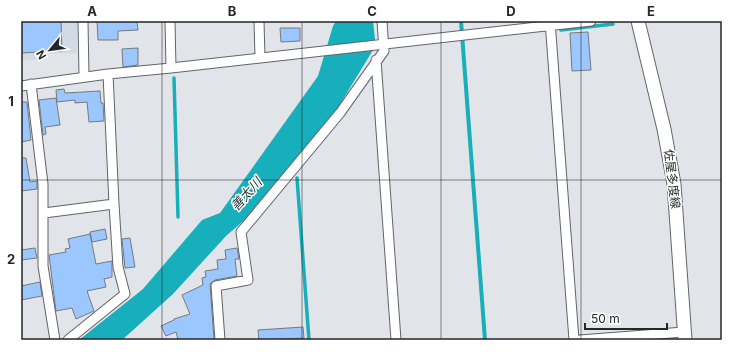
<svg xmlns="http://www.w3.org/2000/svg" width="743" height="361" viewBox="0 0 743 361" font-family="Inter,'Noto Sans JP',sans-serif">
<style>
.built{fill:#d1dae5}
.water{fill:#16afbb}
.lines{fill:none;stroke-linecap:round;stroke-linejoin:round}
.stream{stroke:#16afbb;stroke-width:3.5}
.building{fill:#9bc7fe;stroke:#75797d}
.street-casing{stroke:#616468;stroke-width:11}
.secondary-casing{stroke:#616468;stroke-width:15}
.street{stroke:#fff;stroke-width:9}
.secondary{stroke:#fff;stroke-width:13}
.grid{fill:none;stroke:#252628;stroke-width:1;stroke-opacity:0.55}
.labels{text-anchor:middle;stroke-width:3;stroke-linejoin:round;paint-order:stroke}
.street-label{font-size:12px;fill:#252628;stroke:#fff}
.water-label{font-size:13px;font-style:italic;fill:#1f3538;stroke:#fff}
.neatline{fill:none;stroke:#252628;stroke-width:1.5}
.grid-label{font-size:13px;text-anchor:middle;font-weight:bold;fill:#252628}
</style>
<rect width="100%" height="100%" fill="#e1e5ea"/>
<path class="built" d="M21 21H77V53L40 54V60H21Z"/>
<path class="water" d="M336 21H373L375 39 373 50 337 109 256 210 226 236 173 294 122 340H79L143 289 202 220 220 213 318 76 333 26Z
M459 21H463L487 340H483Z"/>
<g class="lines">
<path class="stream" d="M561 30 613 24
M174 78 178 217
M297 178 309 340"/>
</g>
<path class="building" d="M21 21H61L62 51 21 53Z
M97 21H137L138 30 118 31V40H98Z
M280 28H300V41L281 42Z
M588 32 591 70 572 71 570 33Z
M138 48V65L123 67 122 49Z
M64 89 65 93 100 91 101 103H103L104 121 89 122 87 102 75 103V100L57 102 56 90Z
M56 98 60 125 45 127 46 134 43 135 39 100Z
M21 102H27L31 140 21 142Z
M21 158H26L30 182 37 181V189L21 191Z
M105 229 107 239 92 242 90 232Z
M90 234 96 264 112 261V277L104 279 106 287 87 291 94 311 76 319 72 308 56 311 49 255 66 252 65 249 70 248 68 239Z
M130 238 135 267 125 268 122 239Z
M35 248 37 258 21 260V250Z
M237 248 239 259H235L237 276 215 280 210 284 214 340H178L176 332 166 336 161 326 174 320V319L190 314 182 295 203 285 202 278 206 277 205 271 218 269 217 260 226 259 225 250Z
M40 282 42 296 21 300V286Z
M303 327 304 338 259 340 258 330Z"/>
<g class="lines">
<defs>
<path id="street" d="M83 21 84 77
M170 21 171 68
M259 21 260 58
M550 21 574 340
M376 60 396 340
M31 84 43 184V266L55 340
M21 86 108 74 171 68 591 21
M44 213 114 204 108 74
M68 340 125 294 118 267 114 204
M220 340 216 286 248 280 241 232 340 113 384 51 382 21
M580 340 684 332"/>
<path id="secondary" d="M638 21 664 129 674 184 685 340"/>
</defs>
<use href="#street" class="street-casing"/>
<use href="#secondary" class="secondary-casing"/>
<use href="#street" class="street"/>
<use href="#secondary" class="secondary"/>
</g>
<path class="grid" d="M162 21V340M302 21V340M441 21V340M581 21V340M21 180H722"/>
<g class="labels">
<g class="street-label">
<text transform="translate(672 179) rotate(83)" y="4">佐屋多度線</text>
</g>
<g class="water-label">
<text transform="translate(246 194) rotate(-48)" y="5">善太川</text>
</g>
</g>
<rect width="743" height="361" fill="none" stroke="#ffffff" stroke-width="44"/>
<g transform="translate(50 50) rotate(241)" stroke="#ffffff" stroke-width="3" paint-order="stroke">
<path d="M0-3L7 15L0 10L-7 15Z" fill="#252628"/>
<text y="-6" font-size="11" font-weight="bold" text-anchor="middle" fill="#252628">N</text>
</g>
<path d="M585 323v6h82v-6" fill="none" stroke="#252628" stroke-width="2"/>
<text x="591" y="323" font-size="12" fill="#252628" stroke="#ffffff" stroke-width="3" paint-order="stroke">50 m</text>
<rect x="22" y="22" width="699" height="317" class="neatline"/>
<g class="grid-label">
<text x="92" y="16">A</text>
<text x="232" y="16">B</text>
<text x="372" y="16">C</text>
<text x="511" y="16">D</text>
<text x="651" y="16">E</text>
<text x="11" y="106">1</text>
<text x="11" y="264">2</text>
</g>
</svg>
